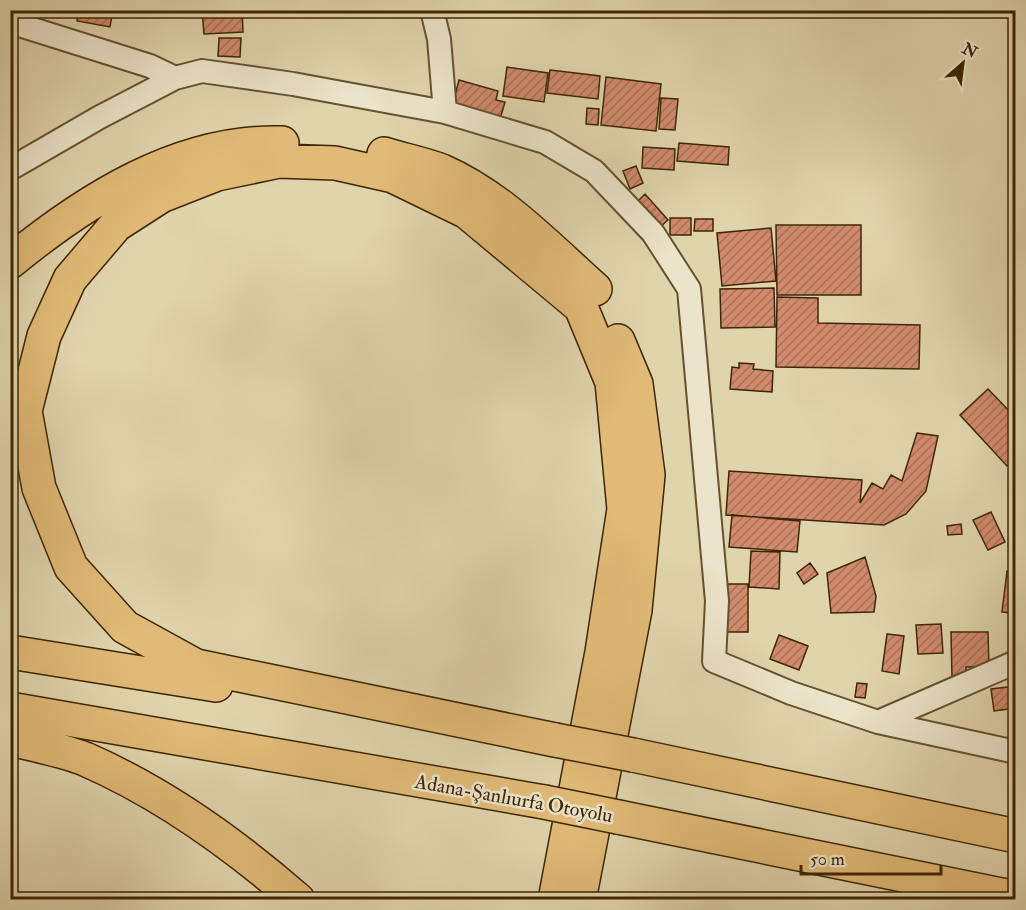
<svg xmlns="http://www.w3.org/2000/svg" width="1026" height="910" viewBox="0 0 1026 910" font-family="'IM FELL Double Pica',serif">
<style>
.building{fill:url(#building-hatch);stroke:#3e2604;stroke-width:1.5}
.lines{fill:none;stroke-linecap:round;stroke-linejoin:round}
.minor-casing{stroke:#66522e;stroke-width:26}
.motorway-casing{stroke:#3e2604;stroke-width:36}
.minor{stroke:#ebe3ca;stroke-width:22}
.motorway{stroke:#e0ba76;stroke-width:33}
.motorway-bridge-casing{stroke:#3e2604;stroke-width:36;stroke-linecap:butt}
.motorway-bridge{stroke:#e0ba76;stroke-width:33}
.labels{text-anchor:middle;stroke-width:5;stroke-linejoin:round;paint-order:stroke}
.street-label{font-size:20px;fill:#3e2604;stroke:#ebe3ca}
</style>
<defs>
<pattern id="building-hatch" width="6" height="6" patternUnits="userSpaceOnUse" patternTransform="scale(1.5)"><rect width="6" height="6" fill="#d08a6d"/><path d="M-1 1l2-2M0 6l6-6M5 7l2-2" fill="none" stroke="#aa7157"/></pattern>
</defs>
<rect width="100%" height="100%" fill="#e0d4ad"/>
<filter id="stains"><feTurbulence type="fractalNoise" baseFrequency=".00333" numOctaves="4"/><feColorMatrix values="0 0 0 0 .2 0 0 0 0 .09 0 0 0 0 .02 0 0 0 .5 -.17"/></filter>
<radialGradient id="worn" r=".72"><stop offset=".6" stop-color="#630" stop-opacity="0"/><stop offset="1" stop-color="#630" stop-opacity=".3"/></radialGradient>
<path class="building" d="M78 10H113L110 27 77 21Z
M202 10H242L243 32 204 34Z
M219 38H241L240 57 218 56Z
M507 67 548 73 544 102 503 96Z
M550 70 600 76 598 99 547 93Z
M606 77 661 84 656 131 601 125Z
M459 80 498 91 496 100 505 102 500 119 452 107Z
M661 98 678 99 675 130 659 129Z
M587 108 599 109 598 125 586 124Z
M679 143 729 147 728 165 677 161Z
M643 147 675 149 674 170 642 168Z
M636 166 643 183 630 189 623 171Z
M645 194 668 220 659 228 636 203Z
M670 218H691V235H670Z
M695 219H713V231H694Z
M776 225H861V295H777Z
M771 228 776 281 722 286 717 233Z
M774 288 775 327 721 328 720 289Z
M777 297 818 298V323L920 325 919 369 776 367Z
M739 363 754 364 753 369 773 371 772 392 730 389 732 367 739 368Z
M988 389 1016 418V458L1007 466 960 415Z
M917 433 938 436 926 491 906 514 884 525 726 515 729 471 862 480 860 503 872 483 883 489 891 475 902 481Z
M991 512 1005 542 988 550 973 520Z
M732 515 800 521 797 552 729 547Z
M961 524 962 534 948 535 947 526Z
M751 551 780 552 779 589 749 587Z
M865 557 876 596 874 612 831 613 827 573Z
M810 563 818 574 804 584 797 573Z
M1007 571 1016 572V636L1011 635 1013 613 1002 612Z
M725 584H748V632H726Z
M941 624 943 653 918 654 916 625Z
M951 632H988L989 667H966V678H952Z
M887 634 904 636 899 674 882 671Z
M779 635 808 646 799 670 770 659Z
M857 683 867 684 865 698 855 697Z
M1016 686V708L994 711 991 689Z"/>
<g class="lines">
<defs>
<path id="minor" d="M432 10 439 39 445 112
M10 22 150 66 175 78
M10 169 100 117 175 78 202 71 293 84 445 112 545 142 594 171 653 233 689 289 717 601 714 661 791 693 878 722 1016 752
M878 722 1016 662"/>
<path id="motorway" d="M384 154C403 160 424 164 442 171 501 197 548 247 595 289
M10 262C87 199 180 140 282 143
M10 652 216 685
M10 709 544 802
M10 739C35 745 62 750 85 759 163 793 234 844 298 900
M633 755 1016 836
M618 817 1016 898
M555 900 602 652 624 509 612 382 581 307 467 212 393 176 335 163 279 161 217 174 161 196 116 225 70 279 44 336 25 411 39 488 71 567 125 627 196 666 555 740
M579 900 635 610 648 475 636 384 618 341"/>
</defs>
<use href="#minor" class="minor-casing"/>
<use href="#motorway" class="motorway-casing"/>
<use href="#minor" class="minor"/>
<use href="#motorway" class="motorway"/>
<defs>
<path id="motorway-bridge" d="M555 740 633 755
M544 802 618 817"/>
</defs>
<use href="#motorway-bridge" class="motorway-bridge-casing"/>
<use href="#motorway-bridge" class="motorway-bridge"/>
</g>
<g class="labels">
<g class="street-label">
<text transform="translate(514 798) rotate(10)" y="7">Adana-Şanlıurfa Otoyolu</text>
</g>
</g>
<rect width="1026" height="910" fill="none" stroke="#e0d4ad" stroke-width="36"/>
<rect x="12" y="12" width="1002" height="886" fill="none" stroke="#3e2604" stroke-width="3"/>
<rect x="18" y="18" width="990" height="874" fill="none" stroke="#3e2604" stroke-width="1.5"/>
<g transform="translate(963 63) rotate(28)" stroke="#ebe3ca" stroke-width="4.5" paint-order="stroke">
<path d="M0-4.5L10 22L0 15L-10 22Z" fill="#3e2604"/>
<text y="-9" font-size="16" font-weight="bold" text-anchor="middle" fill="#3e2604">N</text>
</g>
<path d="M801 865v9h140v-9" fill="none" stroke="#3e2604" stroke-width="3"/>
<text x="810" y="865" font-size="18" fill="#3e2604" stroke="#ebe3ca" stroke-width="4.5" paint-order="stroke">50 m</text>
<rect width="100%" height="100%" filter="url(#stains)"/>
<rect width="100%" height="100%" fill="url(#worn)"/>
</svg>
